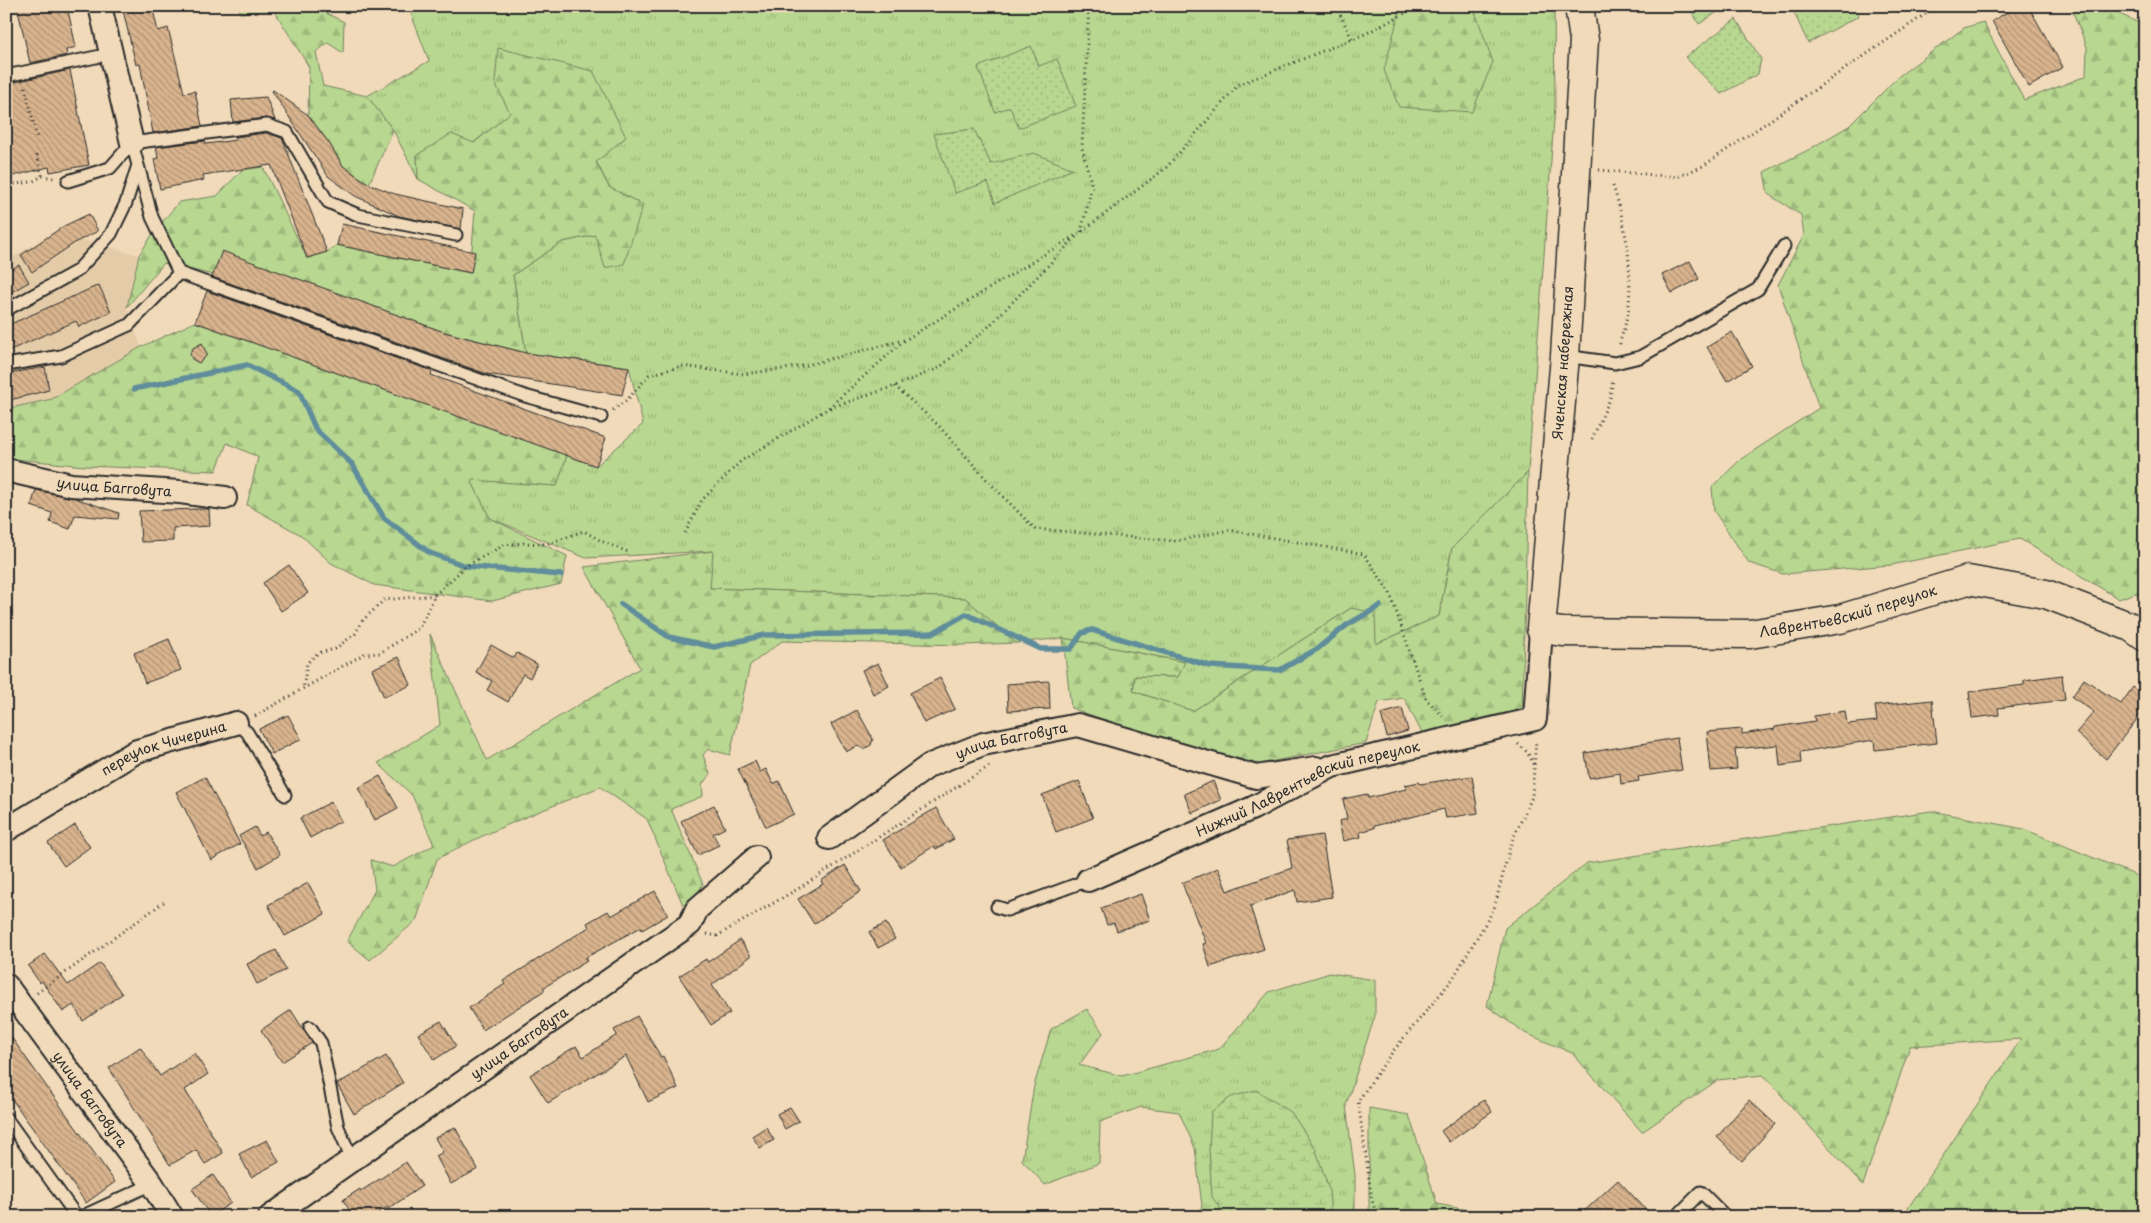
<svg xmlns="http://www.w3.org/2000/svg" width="2151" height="1223" viewBox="0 0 2151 1223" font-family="'Playpen Sans',sans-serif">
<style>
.built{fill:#e5cca9}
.grass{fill:url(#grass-tufts);stroke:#72815e}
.forest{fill:url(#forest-firs);stroke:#72815e}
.wetland{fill:url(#wetland-marsh);stroke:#72815e}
.garden{fill:url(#garden-dots);stroke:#72815e}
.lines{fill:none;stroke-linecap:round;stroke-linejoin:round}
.stream{stroke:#608d9b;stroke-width:5.5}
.building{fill:url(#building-back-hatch);stroke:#2b2b2b}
.service-casing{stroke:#2b2b2b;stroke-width:15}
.minor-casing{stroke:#2b2b2b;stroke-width:26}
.tertiary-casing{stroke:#2b2b2b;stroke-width:31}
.path{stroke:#2b2b2b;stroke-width:3;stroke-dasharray:1 4;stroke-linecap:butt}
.service{stroke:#f0dab9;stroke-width:11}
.minor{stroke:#f0dab9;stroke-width:22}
.tertiary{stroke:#f0dab9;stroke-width:28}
.labels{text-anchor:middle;stroke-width:4;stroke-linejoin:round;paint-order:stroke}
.street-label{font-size:14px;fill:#2b2b2b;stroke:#f0dab9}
</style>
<defs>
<pattern id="grass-tufts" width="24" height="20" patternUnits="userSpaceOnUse" patternTransform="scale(1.25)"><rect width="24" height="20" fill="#b8d790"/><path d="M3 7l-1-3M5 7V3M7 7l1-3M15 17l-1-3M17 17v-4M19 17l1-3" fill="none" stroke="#9eb97c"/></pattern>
<pattern id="forest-firs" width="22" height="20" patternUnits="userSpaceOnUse" patternTransform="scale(1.25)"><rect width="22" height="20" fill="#b8d790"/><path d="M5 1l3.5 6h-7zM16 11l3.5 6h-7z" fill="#9eb97c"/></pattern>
<pattern id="wetland-marsh" width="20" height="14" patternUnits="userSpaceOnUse" patternTransform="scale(1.25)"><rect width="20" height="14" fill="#b8d790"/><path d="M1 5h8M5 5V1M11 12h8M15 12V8" fill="none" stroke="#9eb97c"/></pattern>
<pattern id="garden-dots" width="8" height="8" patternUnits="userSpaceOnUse" patternTransform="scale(1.25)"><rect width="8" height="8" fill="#b8d790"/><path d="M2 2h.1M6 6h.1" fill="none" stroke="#9eb97c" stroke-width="1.8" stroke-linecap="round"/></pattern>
<pattern id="building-back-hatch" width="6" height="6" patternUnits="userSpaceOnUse" patternTransform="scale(1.25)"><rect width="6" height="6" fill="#d9b48e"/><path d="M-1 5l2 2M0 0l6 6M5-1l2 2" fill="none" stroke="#b09374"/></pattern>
</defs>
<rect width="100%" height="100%" fill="#f0dab9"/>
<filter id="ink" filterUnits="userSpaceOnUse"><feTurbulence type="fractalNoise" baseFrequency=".02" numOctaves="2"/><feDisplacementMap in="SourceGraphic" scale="10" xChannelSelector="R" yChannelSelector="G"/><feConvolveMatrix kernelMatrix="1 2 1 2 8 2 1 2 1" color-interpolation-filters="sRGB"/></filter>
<g filter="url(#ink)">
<path class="built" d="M53 232 139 255 127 307 141 347 52 399 6 409V262Z"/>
<path class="grass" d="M408 6H1554L1555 106 1528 472 1452 548 1439 616 1376 644 1351 608 1193 711 1133 691 1135 676 1178 677 1184 662 1063 638 1016 643 965 598 709 588 713 551 586 558 490 518 470 479 556 486 567 455 596 466 643 424 629 367 526 353 513 275 562 242 595 235 643 205 609 187 596 161 626 137 499 48 495 83 511 113 473 143 417 155 418 179 393 130 367 96 429 61Z
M1330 973 1375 980V1016L1346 1105 1355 1175V1217H1196L1202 1206 1195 1148 1179 1112 1141 1107 1100 1122 1099 1163 1045 1185 1022 1160 1034 1086 1051 1029 1087 1009 1103 1033 1079 1065 1122 1076 1219 1049 1269 992Z"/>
<path class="forest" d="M239 6H326V13L344 22 343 53 328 43 316 52 323 86 367 96 393 130 369 184 343 166 329 143 308 115 309 67 274 10 240 13Z
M1401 6H1473L1493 62 1472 112 1399 107 1384 70Z
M2103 6 2145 26V598L2135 593 2119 599 2020 539 1891 565 1783 574 1749 563 1714 511 1712 487 1741 459 1819 408 1778 285 1804 235 1801 215 1768 194 1764 172 1808 150 1849 126 1899 76 1964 28 1983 22 2024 100 2086 76 2087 47 2071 7Z
M498 48 593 71 626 137 596 162 609 187 643 205 624 264 605 268 595 235 562 242 513 275 526 353 444 332 222 252 213 275 164 263 127 307 139 255 154 232 179 202 217 196 242 170 263 167 307 258 327 252 337 245 470 273 475 211 418 179 417 155 451 134 474 143 510 113 495 83Z
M195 322 567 455 557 486 471 480 490 518 567 556 561 584 492 601 374 585 331 563 301 535 247 505 258 457 227 443 216 471 84 466 6 458V409L52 399 141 347Z
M1528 472 1522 713 1423 735 1404 698 1379 702 1366 743 1259 764 1138 732 1071 708 1063 638 1185 662 1178 677 1135 676 1133 691 1193 711 1351 608 1375 613 1376 644 1439 616 1452 548Z
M713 551 710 588 965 598 1016 643 963 645 782 641 750 665 730 755 708 749 703 755 710 774 702 785 703 796 671 809 703 884 693 901 683 905 647 819 600 787C545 809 490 830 437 859L416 921 370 960 347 941 375 890 371 860 393 867 434 845 412 795 378 763 440 725 430 634 487 760 640 668 584 567Z
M1931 811 2024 829 2142 878 2145 881V1217H1907L1904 1214 2021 1039 1910 1046 1863 1185 1763 1075 1718 1080 1642 1132 1572 1053 1525 1033 1487 1006 1505 928 1587 863Z
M1369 1108 1409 1115 1437 1204 1504 1217H1369Z"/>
<path class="wetland" d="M1256 1090 1291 1112 1316 1150 1329 1190 1331 1217H1227L1212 1197 1209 1150 1211 1112 1231 1097Z"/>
<path class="garden" d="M1689 6H1727L1699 24Z
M1791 6H1855L1859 16 1808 43Z
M1736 19 1761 59 1758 74 1721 94 1685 57Z
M1031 46 1039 66 1057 59 1076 106 1019 128 1010 107 995 112 978 67Z
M974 129 991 164 1034 153 1073 169 995 203 988 182 955 193 934 134Z"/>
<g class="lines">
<path class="stream" d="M134 389 247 365 299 391 316 430 352 464 384 518 430 553 466 566 561 575
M621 604 669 637 714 647 765 635 933 633 966 614 1041 649H1071L1082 633 1092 630 1210 666 1280 670 1317 649 1347 625 1380 606"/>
</g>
<path class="building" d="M17 6H67L76 47 66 50 67 55 30 63Z
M122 6H152L158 31 168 28 184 93 195 91 202 126 153 133 140 64 136 65Z
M2018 6H2028L2063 67 2029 87 1992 21Z
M70 70 89 165 50 172 49 167 13 176 6 152V84Z
M273 90 308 115 329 143 343 166 369 184 395 194 463 209 461 229 399 216 355 196 328 176 272 91Z
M266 97 275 120 266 118 233 122 231 100Z
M266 133 282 138 327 252 307 258 271 165 203 175 204 180 160 189 154 159 158 158 156 147 205 141 206 144 236 140 235 137Z
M89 214 98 231 76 242 32 272 21 255 64 226Z
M342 224 475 252 471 273 337 245Z
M222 251 444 332 526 353 629 367 622 395 487 374 212 277Z
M1690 261 1699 279 1672 293 1662 275Z
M19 265 29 282 6 295V272Z
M99 285 111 312 79 327 76 321 6 352V326Z
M207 291 432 371 431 375 606 438 596 466 195 322Z
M1732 332 1752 366 1727 381 1707 347Z
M202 343 207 355 199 363 192 359 190 353 193 348Z
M45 367 49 390 6 401V374Z
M36 490 75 498 119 513 118 519 75 515 70 529 50 522 52 513 31 506Z
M198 509H209L210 526 173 528V541L141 542 139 511Z
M289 565 308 593 281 611 263 583Z
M169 639 181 670 145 683 134 653Z
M491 645 514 658 517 653 537 664 530 678 523 674 508 702 487 690 492 681 476 672Z
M399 657 411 685 384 697 372 669Z
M878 663 889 686 873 694 862 670Z
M2062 675 2065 700 1998 708 1999 715 1972 718 1969 692 2024 685V680Z
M940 678 955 709 924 723 910 693Z
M2084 679 2121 704 2133 687 2145 696V709L2106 759 2076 733 2094 712 2072 697Z
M1049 681 1050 709 1008 711 1007 684Z
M1932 700 1937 743 1875 750 1874 740 1800 752 1801 763 1780 766 1778 745 1735 749 1737 769 1711 771 1707 732 1742 729V734L1775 729V727L1815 721 1814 716 1845 711 1847 724 1877 721 1875 706Z
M1402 708 1408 731 1387 737 1381 714Z
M857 710 873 739 871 745 864 749 857 746 846 752 831 724Z
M288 715 301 739 272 754 259 729Z
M1677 738 1682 770 1638 777 1639 781 1621 784 1620 773 1589 778 1585 753Z
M755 761 760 772 766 769 773 784 779 781 794 814 766 827 738 769Z
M380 776 398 808 375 820 358 788Z
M1472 776 1478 813 1446 818 1444 809 1374 826V828L1360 832 1361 837 1343 841 1339 821 1347 819 1343 799 1367 794 1368 798 1406 789 1405 785 1419 782 1420 784Z
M205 777 240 844 211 860 176 792Z
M1079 781 1093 818 1056 832 1042 795Z
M1213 781 1221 800 1192 813 1184 794Z
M331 802 341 821 310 838 300 818Z
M714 805 725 828 713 834 719 845 698 855 681 821Z
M936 808 954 839 936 849 934 846 901 867 883 840Z
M75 825 90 847 64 866 48 843Z
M255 827 260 836 266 832 280 855 258 868 239 836Z
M1322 835 1332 897 1297 902 1295 890 1250 906 1264 949 1210 967 1203 944 1206 943 1182 883 1218 868 1227 891 1292 868 1287 840Z
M845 865 861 891 814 924 798 899 823 884 821 881Z
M308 883 325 914 285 936 268 905Z
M655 891 668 915 642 930 641 927 585 958 587 961 543 988 545 990 483 1030 469 1008 505 984 503 981 589 927 587 923 608 911 611 916Z
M1141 894 1150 920 1117 931 1114 923 1107 925 1101 908Z
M886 923 895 939 878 948 869 932Z
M740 940 751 956 712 985 730 1013 711 1025 679 976 706 959 708 962Z
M276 950 286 970 257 984 247 964Z
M45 954 68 985 100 963 122 994 83 1021 73 1005 63 1012 42 981 40 983 28 966Z
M291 1010 312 1043 282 1062 261 1030Z
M637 1016 661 1057 663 1056 678 1088 648 1102 626 1056 548 1103 530 1075 576 1046 583 1057 617 1035 614 1030Z
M441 1021 456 1046 434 1060 418 1034Z
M6 1030 115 1182 86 1203 6 1091Z
M140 1047 160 1076 194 1053 208 1074 185 1090 223 1153 205 1164 196 1150 170 1165 109 1068Z
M386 1056 403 1083 354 1114 337 1084Z
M1484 1100 1492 1112 1449 1142 1441 1131Z
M1749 1100 1775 1124 1742 1161 1717 1137Z
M790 1107 799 1121 785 1129 777 1114Z
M455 1127 478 1169 451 1184 436 1156 443 1152 435 1138Z
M766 1127 774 1140 760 1148 752 1136Z
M267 1140 279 1162 251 1177 239 1154Z
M406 1162 422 1186 388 1209 387 1207 372 1217H354L343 1200 360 1189 361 1191Z
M213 1175 231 1203 211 1216 192 1189Z
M1618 1180 1653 1217H1578Z"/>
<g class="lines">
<defs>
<path id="service" d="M6 76 110 54
M132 143 152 217 179 273
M68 181 110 168 132 143 267 125 287 132 328 202 358 215 456 235
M6 310 77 271 111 234 126 203 138 165
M1565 356 1615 363 1640 357 1758 289 1784 246
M6 365 61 356 129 325 179 273 525 396 601 417
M236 723 247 732 285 795
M997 907 1007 910 1088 880
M310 1027 321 1043 338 1127 352 1159
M6 1118 77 1217
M81 1217 152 1184
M1676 1217 1701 1192 1726 1217"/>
<g id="minor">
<path d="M100 6 132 143"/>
<path id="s1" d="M6 470 71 485 180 492 225 498"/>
<path id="s2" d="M6 830 137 751 236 723"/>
<path id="s3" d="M829 838 930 765 983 744 1078 725 1256 777 1316 768"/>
<path id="s4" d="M1088 880 1253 808 1332 766 1535 719 1541 629"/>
<path id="s5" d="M6 985 152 1184 172 1217"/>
<path id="s6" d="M270 1217 690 924 697 909 757 857"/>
</g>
<g id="tertiary">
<path id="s7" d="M1579 6 1584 40 1565 356 1541 629 1563 632 1750 634 1840 619 1968 580 2046 594 2131 627 2145 637"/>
</g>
</defs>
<use href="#service" class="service-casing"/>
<use href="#minor" class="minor-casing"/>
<use href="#tertiary" class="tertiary-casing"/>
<path class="path" d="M1336 6 1352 39
M25 87 37 138
M37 155 42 176
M1599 170 1677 177 1703 166 1927 13 1933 6
M6 178 15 184 32 182 42 176 54 178
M1613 186C1626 225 1632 263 1629 305 1628 319 1622 333 1619 347
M1081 232 1092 186 1082 148 1089 6
M895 386 938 425 987 480 1035 529 1176 541 1229 530 1364 554 1390 593 1426 699 1446 719
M830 408 895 386 939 368 988 327 1076 237
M613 410 627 400 649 375 682 366 743 374 799 367 904 340
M1592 439 1610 399 1613 378
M685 533 702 500 741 461 827 409 905 340 1081 232 1166 168 1238 85 1365 34 1419 6
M435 595 466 566 504 545 524 543 547 544 584 531 601 541 628 552
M255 716 364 654 380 653 419 628 435 595 384 600 363 620 355 634 335 649 318 653 307 663 303 689
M1518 744 1527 752 1534 764
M707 934 717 936 801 887 991 765
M37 993 164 902
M1377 1217 1372 1200 1358 1101 1393 1051 1452 980 1494 909 1511 843 1532 797 1536 740"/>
<use href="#service" class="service"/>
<use href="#minor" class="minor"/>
<use href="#tertiary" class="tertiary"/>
</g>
</g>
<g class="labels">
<g class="street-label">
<text transform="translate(1563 363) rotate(-86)" y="5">Яченская набережная</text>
<text dy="5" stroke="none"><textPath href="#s1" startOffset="110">улица Багговута</textPath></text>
<text dy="5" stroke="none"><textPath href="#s7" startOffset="935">Лаврентьевский переулок</textPath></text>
<text dy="5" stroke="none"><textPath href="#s3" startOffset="210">улица Багговута</textPath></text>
<text dy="5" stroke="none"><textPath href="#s2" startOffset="179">переулок Чичерина</textPath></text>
<text dy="5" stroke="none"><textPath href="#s4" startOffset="239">Нижний Лаврентьевский переулок</textPath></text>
<text dy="5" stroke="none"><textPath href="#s6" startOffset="304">улица Багговута</textPath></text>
<text dy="5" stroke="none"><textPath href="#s5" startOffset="142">улица Багговута</textPath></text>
</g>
</g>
<rect width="2151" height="1223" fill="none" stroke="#f0dab9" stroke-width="25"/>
<rect x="12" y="12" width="2126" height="1198" fill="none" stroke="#2b2b2b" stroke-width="2" filter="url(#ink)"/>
</svg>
